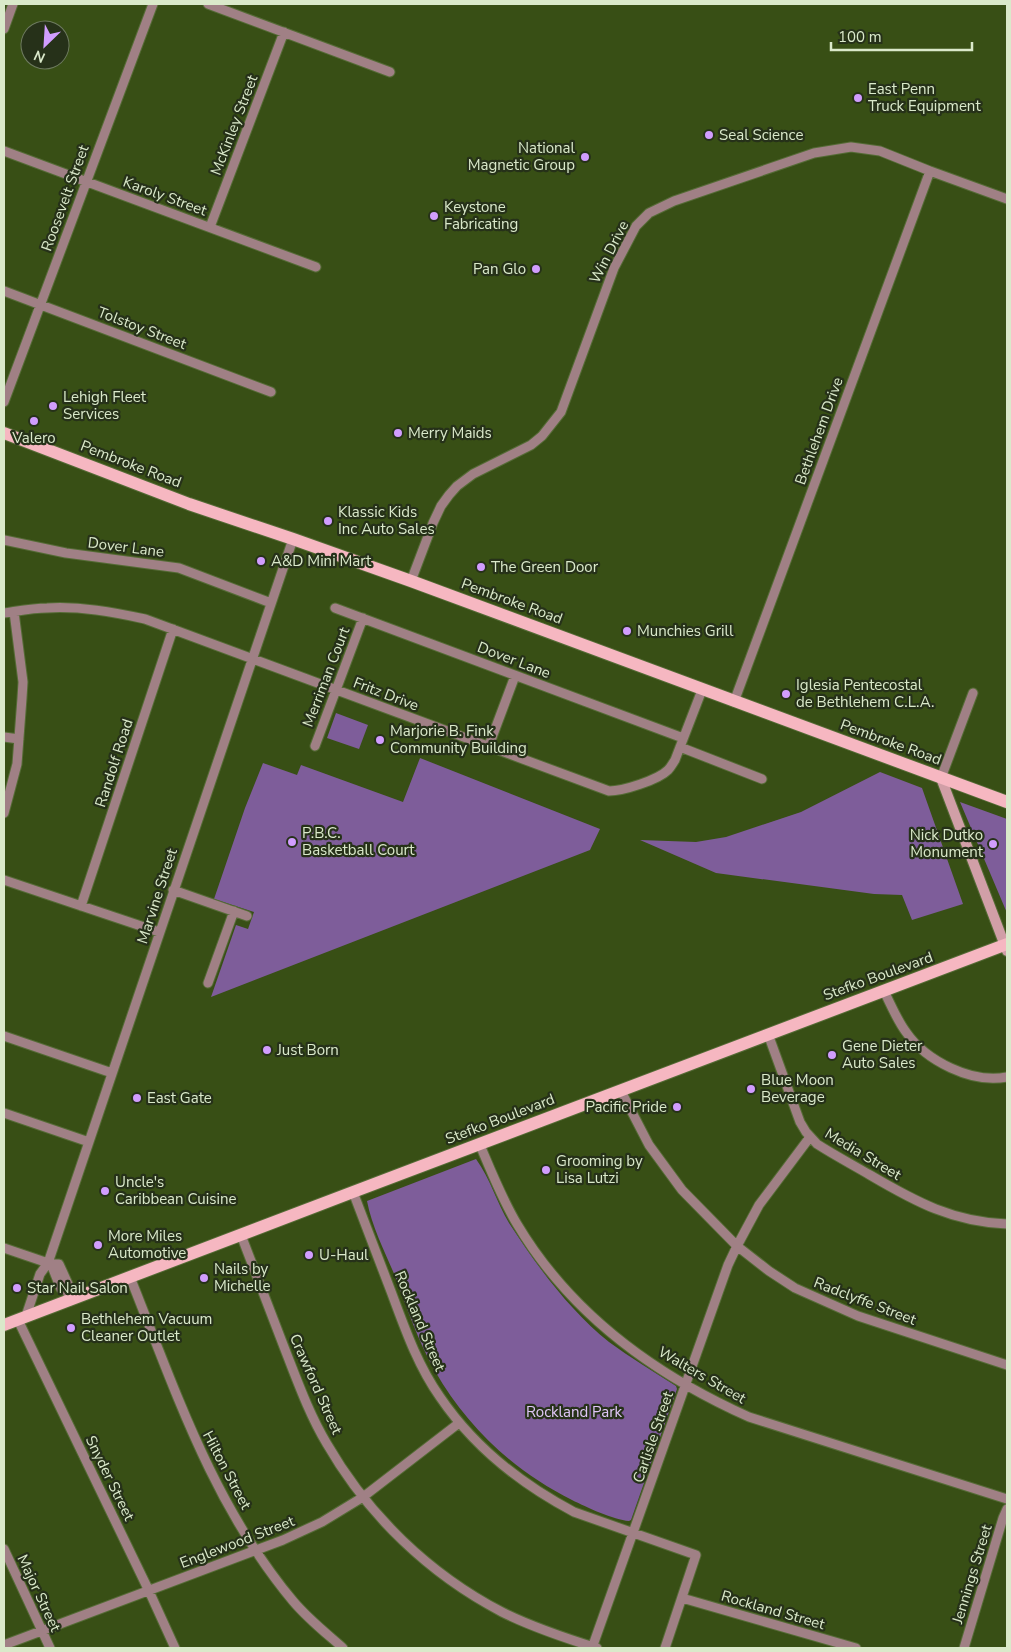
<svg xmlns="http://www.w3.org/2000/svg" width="1011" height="1652" viewBox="0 0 1011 1652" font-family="'Nunito Sans',sans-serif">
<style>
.green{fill:#7e5d9a}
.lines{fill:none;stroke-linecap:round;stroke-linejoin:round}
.street-casing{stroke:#556b36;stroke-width:11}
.secondary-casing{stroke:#556b36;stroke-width:12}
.primary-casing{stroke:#556b36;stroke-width:14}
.street{stroke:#a08085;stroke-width:9}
.secondary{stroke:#d19fa7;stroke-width:10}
.primary{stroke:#f6b7c1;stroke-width:12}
.poi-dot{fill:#d19dfe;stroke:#263119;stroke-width:2}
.labels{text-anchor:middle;stroke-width:4.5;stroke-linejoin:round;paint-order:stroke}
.poi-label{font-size:15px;fill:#dae9ca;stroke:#263119;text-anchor:start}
.street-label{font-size:15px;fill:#dae9ca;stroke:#263119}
.park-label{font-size:15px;fill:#e0c7f8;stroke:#263119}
</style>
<rect width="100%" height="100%" fill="#384f15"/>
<path class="green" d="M336 713 368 725 359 749 327 738Z
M420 758 600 829 590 850 211 997 236 925 248 929 254 912 214 899 245 808 263 763 297 775 301 765 403 802Z
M880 772 922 788 963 904 912 920 902 895 874 894 716 873 640 840 696 842 726 837 801 812Z
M960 802 1007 819V913Z
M476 1159C490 1178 497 1203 509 1223 537 1266 569 1310 609 1342 631 1358 654 1372 676 1386L677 1389 631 1520 629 1521C614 1520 586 1507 572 1500 514 1471 467 1427 435 1371 418 1341 407 1308 395 1276 385 1252 372 1227 367 1201Z"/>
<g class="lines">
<defs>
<path id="street" d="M208 4 390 72
M4 29 13 4
M4 151 316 267
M210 227 284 32
M4 291 271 392
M4 402 153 4
M4 540 66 553 179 568 271 603
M411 581 433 523 441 506 449 495 457 486 473 474 531 445 542 436 561 412 614 268 636 226 649 213 674 201 814 153 851 147 880 151 930 171 1007 199
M335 608 683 738
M4 613C18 611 33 608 47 608 80 606 113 612 145 619L609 791C623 791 658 780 668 770 671 767 673 763 675 760L702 690
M734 702 930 171
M4 737 19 739
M315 746 363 618
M680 747 762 779
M488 748 515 676
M941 778 973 693
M4 813 17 764 22 698 23 682 14 612
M4 880 159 932
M173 890 247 916
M81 906 173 629
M208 983 234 911
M884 991C891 1005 897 1020 906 1032 926 1061 972 1084 1007 1077
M768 1034 800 1122 806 1132 817 1144C834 1155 853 1165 870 1175 916 1202 953 1222 1007 1224
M4 1036 112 1073
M621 1091 649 1145 682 1190 737 1246 769 1271 795 1288 858 1316 1007 1365
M4 1113 89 1142
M480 1145C491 1171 502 1199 517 1224 570 1313 655 1375 749 1417L1007 1499
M353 1192C366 1226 379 1260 392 1294 405 1329 418 1366 440 1397 474 1447 521 1484 574 1512L696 1555 665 1648
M241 1235C255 1272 270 1310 284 1347 297 1380 309 1414 327 1444 368 1515 429 1574 502 1612 532 1627 565 1638 597 1648
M4 1248 51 1264H59L69 1286 67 1291 70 1301
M51 1264 61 1289 67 1291
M130 1277C176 1392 213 1505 293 1601 308 1619 326 1633 343 1648
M26 1316 40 1274 48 1263 293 539
M18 1320 149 1591 175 1648
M4 1549 50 1648
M682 1598 856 1648
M4 1645 283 1540 322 1522 363 1497 459 1423
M592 1648 728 1265 737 1246 759 1205 810 1137
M964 1648 1003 1518 1007 1509"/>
<path id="secondary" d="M941 778 1007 951"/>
<path id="primary" d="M4 433 189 504 293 539 411 581 1007 802
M4 1325 353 1192 1007 944"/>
</defs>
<use href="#street" class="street-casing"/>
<use href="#secondary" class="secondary-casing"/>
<use href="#primary" class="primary-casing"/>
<use href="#street" class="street"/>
<use href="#secondary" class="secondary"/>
<use href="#primary" class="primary"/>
</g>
<g class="poi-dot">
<circle cx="858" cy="98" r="5"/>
<circle cx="709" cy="135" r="5"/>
<circle cx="585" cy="157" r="5"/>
<circle cx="434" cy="216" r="5"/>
<circle cx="536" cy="269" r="5"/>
<circle cx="53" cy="406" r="5"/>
<circle cx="34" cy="421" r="5"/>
<circle cx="398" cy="433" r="5"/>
<circle cx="328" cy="521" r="5"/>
<circle cx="261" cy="561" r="5"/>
<circle cx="481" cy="567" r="5"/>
<circle cx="627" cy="631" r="5"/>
<circle cx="786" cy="694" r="5"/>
<circle cx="380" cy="740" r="5"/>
<circle cx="292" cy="842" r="5"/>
<circle cx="993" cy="844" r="5"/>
<circle cx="267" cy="1050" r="5"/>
<circle cx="832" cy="1055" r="5"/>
<circle cx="751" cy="1089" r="5"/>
<circle cx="137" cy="1098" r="5"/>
<circle cx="677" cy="1107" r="5"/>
<circle cx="546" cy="1170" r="5"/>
<circle cx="105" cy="1191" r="5"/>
<circle cx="98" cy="1245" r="5"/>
<circle cx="309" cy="1255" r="5"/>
<circle cx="204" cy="1278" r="5"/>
<circle cx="17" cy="1288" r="5"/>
<circle cx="71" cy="1328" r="5"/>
</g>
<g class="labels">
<g class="poi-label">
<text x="868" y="94">East Penn<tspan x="868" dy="17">Truck Equipment</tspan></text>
<text x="719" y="140">Seal Science</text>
<text x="575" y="153" text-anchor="end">National<tspan x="575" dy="17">Magnetic Group</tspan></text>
<text x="444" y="212">Keystone<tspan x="444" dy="17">Fabricating</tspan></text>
<text x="526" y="274" text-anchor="end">Pan Glo</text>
<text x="63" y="402">Lehigh Fleet<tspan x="63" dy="17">Services</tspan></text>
<text x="408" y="438">Merry Maids</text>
<text x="34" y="443" text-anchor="middle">Valero</text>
<text x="338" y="517">Klassic Kids<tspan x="338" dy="17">Inc Auto Sales</tspan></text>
<text x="271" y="566">A&amp;D Mini Mart</text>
<text x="491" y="572">The Green Door</text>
<text x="637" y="636">Munchies Grill</text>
<text x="796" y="690">Iglesia Pentecostal<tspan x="796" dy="17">de Bethlehem C.L.A.</tspan></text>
<text x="390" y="736">Marjorie B. Fink<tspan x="390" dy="17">Community Building</tspan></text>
<text x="302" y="838">P.B.C.<tspan x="302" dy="17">Basketball Court</tspan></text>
<text x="983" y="840" text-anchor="end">Nick Dutko<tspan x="983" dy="17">Monument</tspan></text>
<text x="842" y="1051">Gene Dieter<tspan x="842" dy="17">Auto Sales</tspan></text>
<text x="277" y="1055">Just Born</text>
<text x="761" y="1085">Blue Moon<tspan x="761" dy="17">Beverage</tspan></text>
<text x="147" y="1103">East Gate</text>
<text x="667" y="1112" text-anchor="end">Pacific Pride</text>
<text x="556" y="1166">Grooming by<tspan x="556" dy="17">Lisa Lutzi</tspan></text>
<text x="115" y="1187">Uncle's<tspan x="115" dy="17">Caribbean Cuisine</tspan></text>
<text x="108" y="1241">More Miles<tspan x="108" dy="17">Automotive</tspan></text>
<text x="319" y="1260">U-Haul</text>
<text x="214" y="1274">Nails by<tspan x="214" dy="17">Michelle</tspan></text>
<text x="27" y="1293">Star Nail Salon</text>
<text x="81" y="1324">Bethlehem Vacuum<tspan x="81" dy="17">Cleaner Outlet</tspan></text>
</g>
<g class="street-label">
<text transform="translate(234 125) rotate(-69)" y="5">McKinley Street</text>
<text transform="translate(165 196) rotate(20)" y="5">Karoly Street</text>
<text transform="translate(65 198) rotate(-70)" y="5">Roosevelt Street</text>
<text transform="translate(609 252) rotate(-63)" y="5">Win Drive</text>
<text transform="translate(142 328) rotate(21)" y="5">Tolstoy Street</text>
<text transform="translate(819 431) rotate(-70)" y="5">Bethlehem Drive</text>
<text transform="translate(131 464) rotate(21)" y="5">Pembroke Road</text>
<text transform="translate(126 547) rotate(7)" y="5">Dover Lane</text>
<text transform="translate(512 601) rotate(20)" y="5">Pembroke Road</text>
<text transform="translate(514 660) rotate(21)" y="5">Dover Lane</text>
<text transform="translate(326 677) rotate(-69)" y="5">Merriman Court</text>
<text transform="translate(386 694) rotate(21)" y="5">Fritz Drive</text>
<text transform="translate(891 742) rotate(20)" y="5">Pembroke Road</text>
<text transform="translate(114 763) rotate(-72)" y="5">Randolf Road</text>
<text transform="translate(157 896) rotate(-72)" y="5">Marvine Street</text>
<text transform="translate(878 976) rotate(-20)" y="5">Stefko Boulevard</text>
<text transform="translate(500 1119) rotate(-21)" y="5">Stefko Boulevard</text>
<text transform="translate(863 1154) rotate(31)" y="5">Media Street</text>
<text transform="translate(865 1301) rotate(21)" y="5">Radclyffe Street</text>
<text transform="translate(420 1321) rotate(67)" y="5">Rockland Street</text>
<text transform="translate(702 1375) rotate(30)" y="5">Walters Street</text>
<text transform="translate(316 1384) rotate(66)" y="5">Crawford Street</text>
<text transform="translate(653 1437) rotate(-71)" y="5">Carlisle Street</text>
<text transform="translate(227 1470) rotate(62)" y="5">Hilton Street</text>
<text transform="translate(110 1478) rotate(64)" y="5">Snyder Street</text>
<text transform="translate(237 1542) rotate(-21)" y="5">Englewood Street</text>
<text transform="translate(972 1574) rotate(-73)" y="5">Jennings Street</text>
<text transform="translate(39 1593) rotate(65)" y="5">Major Street</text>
<text transform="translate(773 1610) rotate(16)" y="5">Rockland Street</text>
</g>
<g class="park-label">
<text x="574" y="1417">Rockland Park</text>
</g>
</g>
<rect width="1011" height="1652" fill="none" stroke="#dae9ca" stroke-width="10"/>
<g transform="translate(45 45) rotate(205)"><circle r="24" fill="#263119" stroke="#6e7b60"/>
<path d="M0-4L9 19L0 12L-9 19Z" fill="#d19dfe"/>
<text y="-8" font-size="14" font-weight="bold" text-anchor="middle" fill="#dae9ca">N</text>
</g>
<path d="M831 42v8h141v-8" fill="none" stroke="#dae9ca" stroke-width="2.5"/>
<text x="838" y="42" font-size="15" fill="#dae9ca" stroke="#263119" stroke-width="4" paint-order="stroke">100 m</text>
</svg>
